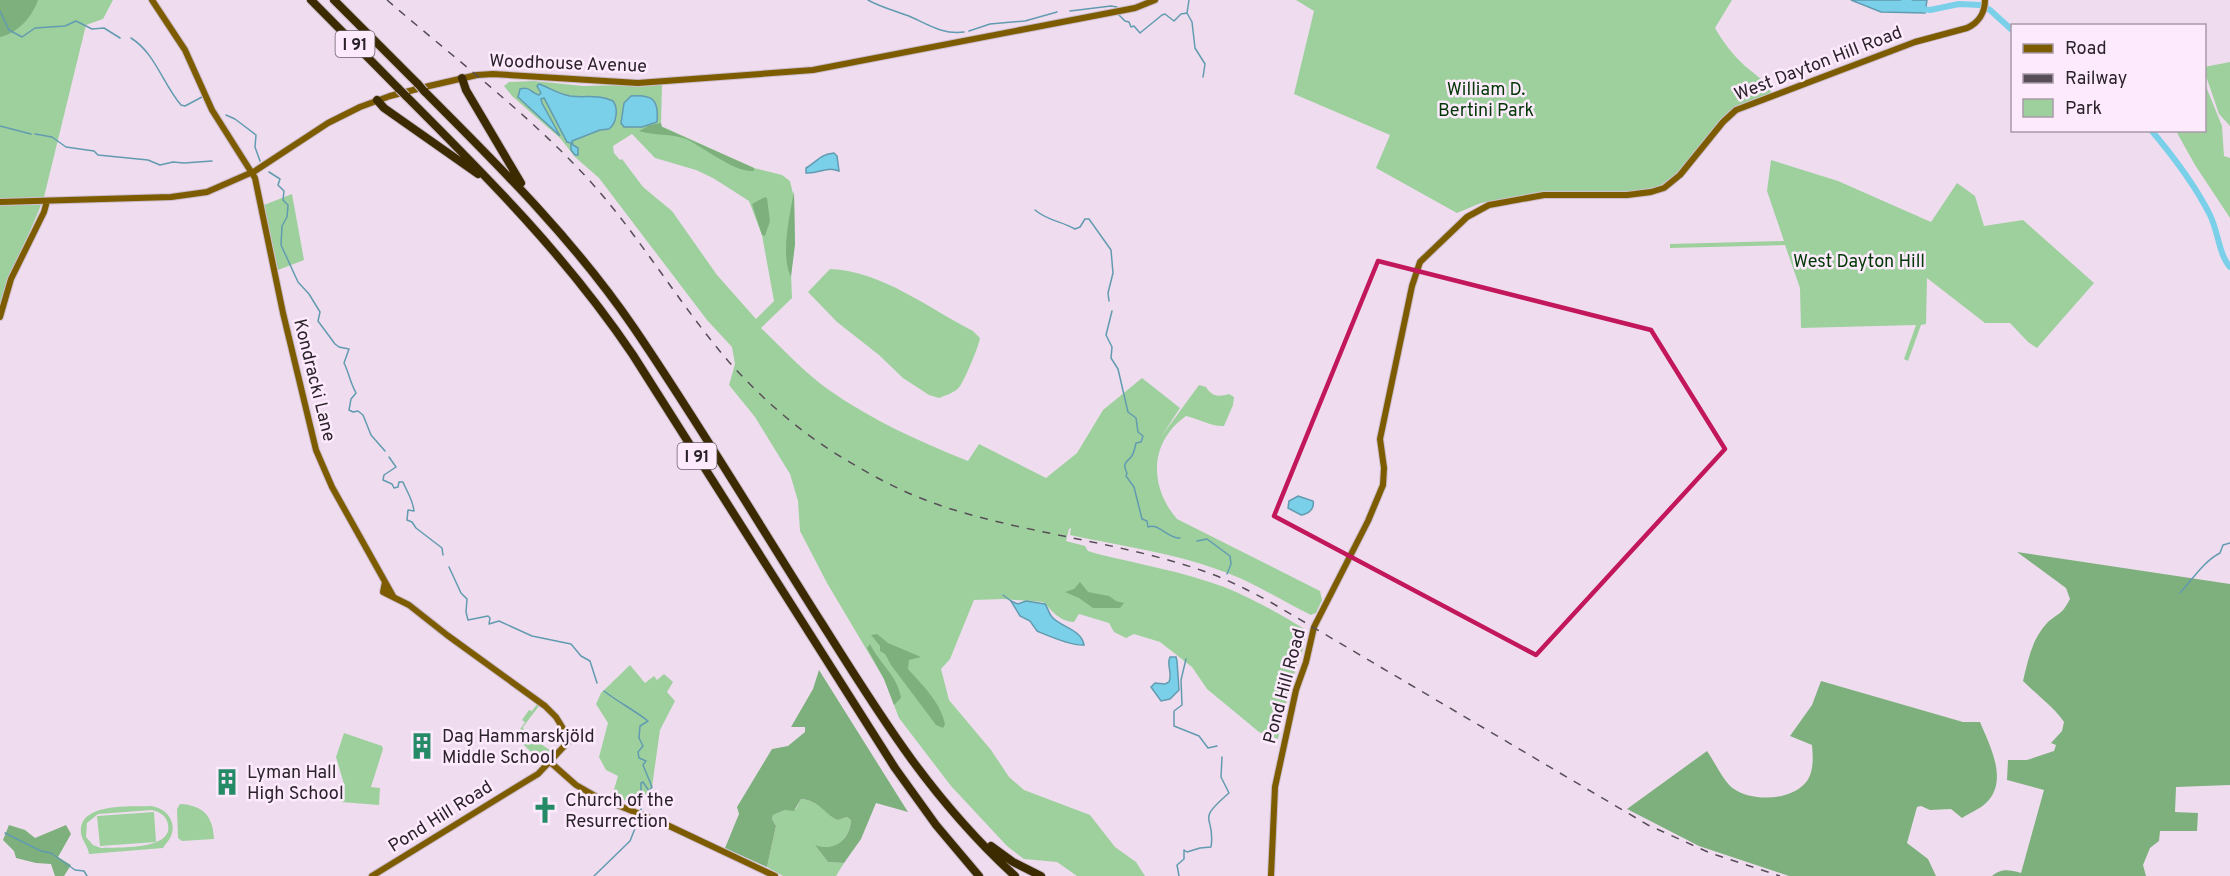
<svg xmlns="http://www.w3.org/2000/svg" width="2230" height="876" viewBox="0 0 2230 876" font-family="Overpass,sans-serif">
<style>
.green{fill:#9ed09e;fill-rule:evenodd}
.forest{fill:#7eb07d}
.water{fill:#7acfe9;stroke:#629bb0;stroke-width:1.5}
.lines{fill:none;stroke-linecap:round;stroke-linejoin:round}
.stream{stroke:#629bb0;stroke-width:1.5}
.river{stroke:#7acfe9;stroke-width:6}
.secondary-casing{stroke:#ccbccc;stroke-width:8}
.highway-casing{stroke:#ccbccc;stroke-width:10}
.secondary{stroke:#7d5c00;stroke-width:6}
.highway{stroke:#3c2b01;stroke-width:8}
.rail{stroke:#574e57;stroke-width:1.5;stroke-dasharray:8 8;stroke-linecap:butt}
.highway-bridge-casing{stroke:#ccbccc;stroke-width:10;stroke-linecap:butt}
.highway-bridge{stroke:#3c2b01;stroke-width:8}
.marked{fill:none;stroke:#c2185b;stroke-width:4.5;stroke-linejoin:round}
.labels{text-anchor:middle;stroke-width:5;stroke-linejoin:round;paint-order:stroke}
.shield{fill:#fdeafc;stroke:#695f69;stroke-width:1.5}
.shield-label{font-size:16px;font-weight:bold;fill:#2a232a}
.street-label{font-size:18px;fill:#2a232a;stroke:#fdeafc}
.park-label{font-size:18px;fill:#003704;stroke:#fdeafc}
.poi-label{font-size:18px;fill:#2a232a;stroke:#fdeafc;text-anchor:start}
</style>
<rect width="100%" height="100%" fill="#efddef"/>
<path class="green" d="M0 0H113L103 19 86 25 44 197C31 234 10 267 0 306Z
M1296 0H1732L1715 28C1723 42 1733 55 1745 66 1755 75 1767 81 1772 94L1731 110 1679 172 1657 188 1628 193 1548 192 1481 203 1457 213 1376 168 1390 135 1294 94 1314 11Z
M2230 62V126L2219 114 2205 73 2204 67Z
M534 81 583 86 662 84 661 126 754 168 782 175 790 181 794 198 795 244 791 273 792 298 761 328C783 349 804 372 829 390 872 420 920 442 968 461L979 444 1046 478 1077 453 1103 410 1142 378 1180 408 1161 437 1199 385 1206 387C1212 397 1219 397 1229 394L1234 397 1233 405 1224 426C1213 427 1199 419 1186 416 1149 442 1149 487 1177 519L1320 591 1322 600 1316 613 1311 615C1280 600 1252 581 1219 570 1171 552 1120 546 1070 535L1071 528 1069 529 1066 541 1085 546 1088 551 1098 554C1139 564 1184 572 1224 587 1252 598 1280 614 1306 630L1303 649 1290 686 1278 739 1259 732 1207 689 1192 667 1160 642 1134 634 1126 638 1114 632 1109 623 1079 614 1074 622C1058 621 1053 611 1043 602L1003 599 974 600 950 659 941 669 949 700 991 750 1009 777 1024 790 1090 815 1115 847 1136 862 1145 876H1077L1057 862 1024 859 1007 846 951 786 899 718 884 679 827 583 800 531 798 501 790 474 755 417 729 385 735 364 732 347 707 320 599 178 575 157 560 138 512 96 504 86 509 82ZM632 134 655 158 696 170 713 178 749 201 762 235 774 301 756 319 717 275 672 211 643 187 622 159 620 160 614 153 613 146Z
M2205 84 2222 126 2224 156 2230 158V218L2195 165 2176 131 2204 130Z
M1771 160 1838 181 1931 222 1957 183 1975 196 1984 226 2023 220 2094 283 2037 348 2028 342 2010 323H1985L1927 278 1926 324 1921 325 1908 361 1904 359 1916 325 1801 328 1800 288 1785 245 1670 248V244L1784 241 1767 191Z
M292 194 304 260 278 270 264 205Z
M830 269C882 271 928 308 973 331L980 338C979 346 965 379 960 386 955 393 946 395 939 398L929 395 903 378 879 355 837 322 808 292Z
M630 665 645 683 654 676 657 680 664 674 673 682 667 692 675 701 660 730 652 787 639 805 612 796 618 776 606 770 599 757 608 723 596 704 601 693Z
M537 704 539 706 523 727 524 731 521 736 523 738 528 736 524 742 528 745 533 739 553 752 542 763 518 739 520 734 519 731 525 722 522 720 529 710 532 711Z
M344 733 382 746 383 749 371 787 380 788 379 805 341 802 344 784 336 757Z
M801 799C823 802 821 812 838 820L847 817 851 820C850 839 835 852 816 846L828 862 844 863 836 876H783L767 867 776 826 772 819 773 815 785 810 796 809Z
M180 804C203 805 213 816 214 839L182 841 178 838 177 809Z
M151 806C166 808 177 821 171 836 169 841 165 844 163 848L89 854C88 846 82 841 81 833 78 802 132 807 151 806ZM152 810C159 812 164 814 167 821 178 851 118 847 101 848L93 845 86 837 87 823 98 814Z
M154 812 156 842 100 846 97 816Z"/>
<path class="forest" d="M0 0H38C33 16 17 34 0 37Z
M661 123 662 127 754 168V171C735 173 705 148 686 139 671 133 654 136 639 131L650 125Z
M794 191 795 244 791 277C780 255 790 215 794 191Z
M765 197 767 198 770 221 765 236 762 235 752 204Z
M2017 552 2230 584V785L2176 787 2175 812 2198 813 2197 831H2160L2159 841 2150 848 2143 865 2146 876H1992C2002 868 2009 870 2021 873L2044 790 2007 780 2008 760H2027L2054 751 2056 745 2051 743 2062 731 2064 722C2058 711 2034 692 2023 681 2028 660 2032 639 2047 623 2059 612 2061 616 2070 599L2066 588Z
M1080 582 1088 592 1109 596 1116 601 1124 603 1120 608H1093L1079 598 1065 592 1074 589Z
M877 634 888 643 921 657 909 660 908 669C922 685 940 701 945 724L943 728 936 725 891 665 885 654 880 651V646L871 635Z
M870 644C879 663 898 676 901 698L894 705 884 679 867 648Z
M819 670 908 812 876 803 861 839 844 863 828 862 815 845C834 852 850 840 851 820L847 817 838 820C822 813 821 801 801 799L794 811 785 810 773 815 772 819 776 826 767 867 725 848 739 814 737 807 772 749 788 746 805 732V727H791L813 689Z
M1821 681 1963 722H1980C1990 746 2009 781 1986 803 1980 809 1969 813 1962 818L1951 809 1930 810 1921 806 1917 807 1907 843 1928 859 1936 876H1789L1699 846 1627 809 1707 751C1714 761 1725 784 1734 789 1753 802 1792 801 1807 781 1814 771 1813 756 1812 745L1790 736 1812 705Z
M9 825 25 830 35 838 66 825 71 834 58 857 71 865 64 876H55L51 864 36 863 16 858 14 851 3 840Z"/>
<path class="water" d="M1851 0H1927L1925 13 1881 12Z
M539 84C550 88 558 94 570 96 586 98 598 94 613 101 619 109 616 124 609 129L600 130 572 141 573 145 578 148V155H575L571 150V143L567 142 544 98 541 99 542 103 560 136 518 97 520 89C531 86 530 93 539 95L541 93 537 86Z
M631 96C653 94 659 100 657 122L642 127H624L621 123 624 103Z
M834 153 837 156 839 171C825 166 820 174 806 173V168C817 162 820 154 834 153Z
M1298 496 1313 501C1315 508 1309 514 1301 515L1288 508 1289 501Z
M1011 601 1018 604 1026 601 1045 604C1048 608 1049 614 1052 617 1062 628 1081 629 1084 645 1071 646 1049 636 1037 631L1030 621 1020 616Z
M1170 657H1176L1177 661 1179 690 1170 699 1161 701 1151 687 1155 683 1165 684 1169 682C1173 673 1166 665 1170 657Z"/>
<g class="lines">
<path class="stream" d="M868 0C880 7 896 11 909 16 927 24 943 35 964 32
M1189 0 1187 13 1192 22 1195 48 1205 64 1203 77
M0 11 9 30 22 37 35 28 65 26 76 21 92 29 104 28 120 38
M1070 11 1111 6 1117 7
M1119 15 1125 21 1129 22 1131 27 1134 26 1140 33 1162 15 1165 14 1174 21 1181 14 1187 13
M969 31 990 24 1025 21 1057 12
M131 38C155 53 163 84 181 105L185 106 202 97
M226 115 235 119 256 135 255 147 260 161
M0 126 31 134
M35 134 52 137 66 147 94 151 98 155 148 160 160 165 173 162 184 163 212 161
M269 172 280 179 278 185 284 191 283 200 288 205 287 217 282 226 281 245 298 282 309 294 320 312 318 321 335 344 339 347 349 349 344 363C349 373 350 382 356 393L351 399 349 410 353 412 358 411 363 415 371 435 385 451
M1035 210C1048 221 1061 221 1075 229L1080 227 1085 219H1089L1111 250 1113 273 1108 293 1109 301
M1112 311 1106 335 1112 347 1111 358 1118 369 1128 412 1136 418 1138 432 1143 436 1141 442 1136 443C1135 447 1134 454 1131 457 1126 463 1122 463 1127 473L1126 476 1134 487 1142 519 1147 521 1148 527C1160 523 1166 538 1180 538
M389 457 396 467 384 475 383 480 392 484 394 488 398 487 399 482H403C407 492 413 500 414 511L408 510 407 520 412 522 416 528 442 548 443 555
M1197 541 1207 539 1230 556 1231 564 1227 574
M449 567 461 593 467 599 466 612 468 620 488 616 490 618 489 624 499 621 532 636 571 644 581 656 590 661 597 683
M2180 593C2192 580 2204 561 2220 553L2223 545 2230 543
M1003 595 1011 601
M1186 659 1181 680 1182 705 1174 711V726L1199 736 1208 748 1217 746
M604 691C618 702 634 710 648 721L640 726 639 738 643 746 638 752 639 758 646 761 643 765 652 787 649 791 643 782 641 783V812
M5 833 41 851 51 853 75 870 84 871 87 876
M594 876 630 841 640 816
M1179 876 1177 865 1184 859V850L1187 852 1200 848 1211 847C1216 814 1194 823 1229 793L1221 777 1222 757"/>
<path class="river" d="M1904 0 1922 9 1930 10 1959 4 1980 5 1990 10 2012 30
M2151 130C2173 156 2195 185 2210 215 2218 231 2219 255 2230 267"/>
<defs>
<path id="secondary" d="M152 0 185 50 212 110 255 178 283 313 316 450 332 487 393 596
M0 202 171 197 207 192 255 171 328 123 360 107 390 96 429 86 477 75 493 74 638 83 813 70 1135 8 1155 0
M0 317 11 279 44 212 47 201
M550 762 576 785 597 797 665 824 775 876
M372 876 528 780 538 774 570 740 556 717 545 706 447 635 409 605 383 592 385 582
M1271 876 1275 787 1296 690 1306 662 1314 627 1368 521 1383 485 1384 468 1380 439 1412 286 1420 262 1467 217 1489 205 1544 195H1627L1651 192 1664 188 1680 175 1723 122 1736 110 1915 42 1967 28C1978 23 1985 13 1985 0"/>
<path id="highway" d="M311 0 399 89
M334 0 418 84
M462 78 466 90 521 183
M424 91C499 166 574 240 634 328 700 425 760 526 823 625 882 719 932 800 1015 876
M406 96C488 178 567 257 633 355L895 768 936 825 979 876
M377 100 384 108 478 174
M991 846 1013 862 1041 876"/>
</defs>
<use href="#secondary" class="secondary-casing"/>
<use href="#highway" class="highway-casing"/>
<use href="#secondary" class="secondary"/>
<use href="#highway" class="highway"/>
<path class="rail" d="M387 0C454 58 530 115 590 181 641 238 679 304 729 362 763 400 803 435 848 461 879 480 913 497 948 508 1036 536 1131 543 1217 576 1236 584 1254 593 1272 603L1648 825 1710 853 1780 876"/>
<defs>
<path id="highway-bridge" d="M418 84 424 91
M399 89 406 96"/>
</defs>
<use href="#highway-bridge" class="highway-bridge-casing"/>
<use href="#highway-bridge" class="highway-bridge"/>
</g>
<path class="marked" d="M1378 261 1651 330 1725 449 1536 655 1274 516Z"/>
<defs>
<symbol id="building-bare" viewBox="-9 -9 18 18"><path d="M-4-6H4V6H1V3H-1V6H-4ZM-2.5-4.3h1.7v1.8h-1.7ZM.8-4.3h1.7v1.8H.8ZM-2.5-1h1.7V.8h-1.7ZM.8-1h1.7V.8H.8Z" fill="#258b67" stroke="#fdeafc" stroke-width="2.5" paint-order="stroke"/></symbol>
<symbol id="church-bare" viewBox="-9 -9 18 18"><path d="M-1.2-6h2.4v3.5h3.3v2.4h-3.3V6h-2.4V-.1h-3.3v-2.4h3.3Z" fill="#258b67" stroke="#fdeafc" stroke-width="2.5" paint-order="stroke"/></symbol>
</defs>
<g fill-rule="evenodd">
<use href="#building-bare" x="403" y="727" width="38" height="38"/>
<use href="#building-bare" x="208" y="763" width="38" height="38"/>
<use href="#church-bare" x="526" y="791" width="38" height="38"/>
</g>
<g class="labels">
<g class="shield">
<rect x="335.5" y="31" width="39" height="26" rx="4.5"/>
<rect x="677.5" y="443" width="39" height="26" rx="4.5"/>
</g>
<g class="shield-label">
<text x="355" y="50">I 91</text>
<text x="697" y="462">I 91</text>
</g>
<g class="street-label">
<text transform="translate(568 63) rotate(2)" y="6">Woodhouse Avenue</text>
<text transform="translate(1818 63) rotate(-21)" y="6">West Dayton Hill Road</text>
<text transform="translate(315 380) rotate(76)" y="6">Kondracki Lane</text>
<text transform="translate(1284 686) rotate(-75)" y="6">Pond Hill Road</text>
<text transform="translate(440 816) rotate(-32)" y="6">Pond Hill Road</text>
</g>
<g class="park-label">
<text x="1486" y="95">William D.<tspan x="1486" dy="21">Bertini Park</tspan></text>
<text x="1859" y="267">West Dayton Hill</text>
</g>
<g class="poi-label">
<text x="442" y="742">Dag Hammarskjöld<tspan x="442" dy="21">Middle School</tspan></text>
<text x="247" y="778">Lyman Hall<tspan x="247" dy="21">High School</tspan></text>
<text x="565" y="806">Church of the<tspan x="565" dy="21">Resurrection</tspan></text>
</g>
</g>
<rect x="2011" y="24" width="195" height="108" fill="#fdeafc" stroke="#a99aa8" stroke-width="1.5"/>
<rect x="2023" y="44" width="30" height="9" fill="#7d5c00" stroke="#a99aa8" stroke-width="1.5"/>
<text x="2065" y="54" font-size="18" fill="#2a232a">Road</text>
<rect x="2023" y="74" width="30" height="9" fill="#574e57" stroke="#a99aa8" stroke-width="1.5"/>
<text x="2065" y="84" font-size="18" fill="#2a232a">Railway</text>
<rect x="2023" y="99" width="30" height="18" fill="#9ed09e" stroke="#a99aa8" stroke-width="1.5"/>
<text x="2065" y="114" font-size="18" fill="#2a232a">Park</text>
</svg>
